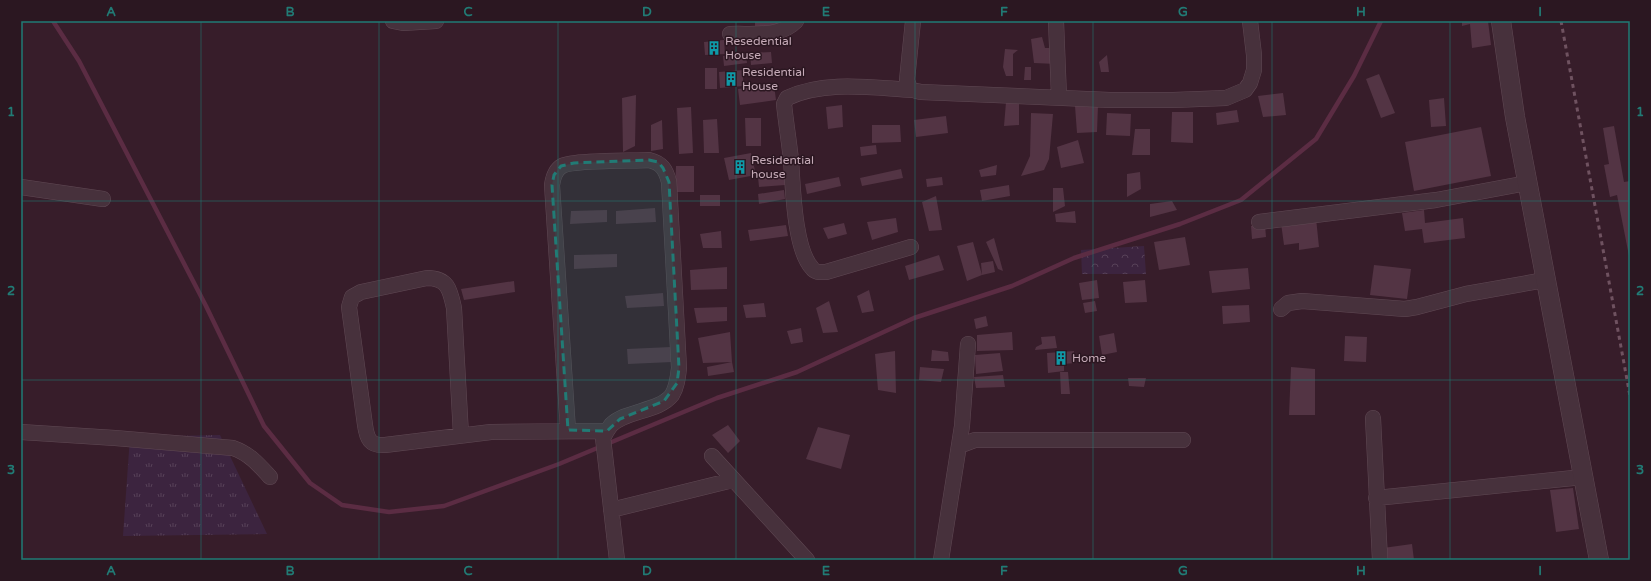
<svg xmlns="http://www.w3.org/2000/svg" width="1651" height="581" viewBox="0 0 1651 581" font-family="'Varela Round',sans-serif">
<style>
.grass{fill:url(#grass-tufts)}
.forest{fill:url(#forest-crowns)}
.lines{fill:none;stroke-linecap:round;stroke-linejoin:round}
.stream{stroke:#5b2c43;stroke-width:4.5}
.building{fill:#533444}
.minor-casing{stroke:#604954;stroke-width:16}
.tertiary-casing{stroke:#604954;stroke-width:20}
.minor{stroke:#47313c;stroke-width:15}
.tertiary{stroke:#47313c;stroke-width:19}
.rail{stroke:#6f5260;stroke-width:3;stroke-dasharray:4 4;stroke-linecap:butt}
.marked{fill:#217b75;fill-opacity:0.2;stroke:#217b75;stroke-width:3;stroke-dasharray:8 5;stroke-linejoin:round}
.grid{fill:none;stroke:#217b75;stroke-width:1;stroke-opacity:0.55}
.labels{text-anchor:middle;stroke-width:3;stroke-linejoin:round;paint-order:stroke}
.poi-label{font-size:12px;fill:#c5aab7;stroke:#2b1721;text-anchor:start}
.neatline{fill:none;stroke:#217b75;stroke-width:1.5}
.grid-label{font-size:13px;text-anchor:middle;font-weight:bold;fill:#217b75}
</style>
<defs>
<pattern id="grass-tufts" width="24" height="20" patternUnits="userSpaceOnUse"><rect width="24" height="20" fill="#3c243f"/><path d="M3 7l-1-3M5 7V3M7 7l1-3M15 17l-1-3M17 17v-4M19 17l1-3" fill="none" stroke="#574158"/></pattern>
<pattern id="forest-crowns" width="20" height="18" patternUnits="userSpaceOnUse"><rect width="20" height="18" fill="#3c243f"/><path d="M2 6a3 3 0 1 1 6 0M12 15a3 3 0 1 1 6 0" fill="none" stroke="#574158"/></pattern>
</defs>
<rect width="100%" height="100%" fill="#371d2a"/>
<path class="grass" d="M220 435 267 534 123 536 130 437Z"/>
<path class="forest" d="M1144 246 1146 274H1082L1081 250Z"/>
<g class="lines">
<path class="stream" d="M53 21 79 61 206 306 264 426 310 483 342 505 389 512 444 506 559 464 717 398 797 372 914 318 1012 286 1074 258 1180 224 1241 200 1316 139 1354 76 1381 21"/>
</g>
<path class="building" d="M755 21H786L787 25 755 28Z
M1462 21H1488L1491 45 1472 48 1470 24 1462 26Z
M1042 37 1045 48H1055L1056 64 1034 63 1031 39Z
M724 40 725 54 705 55 704 42Z
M1005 49 1018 50 1013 54V76H1006L1003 67Z
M771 52 772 63 751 65 750 53Z
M746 53 747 63 724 66 723 56Z
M1107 55 1109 72H1101L1099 62Z
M1025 67H1031V80H1024Z
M705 68H717V89H705Z
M743 70V86L720 88 719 72Z
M1379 74 1395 113 1381 118 1366 79Z
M774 85 776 100 740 105 738 89Z
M1283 93 1286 115 1263 117 1258 96Z
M636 95 635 146 623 152 622 98Z
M1444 98 1446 126 1431 127 1429 100Z
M1019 101V125L1004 126 1006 102Z
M842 105 843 127 828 129 826 107Z
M1098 105 1097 132 1077 133 1075 106Z
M691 107 693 153 679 154 677 108Z
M1237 110 1239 122 1217 125 1216 113Z
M1172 112H1193V143L1171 142Z
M1031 113 1053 114 1049 159 1044 170 1021 176 1030 156Z
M1107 113 1131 114 1130 136 1106 135Z
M946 116 948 133 916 137 914 120Z
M745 118H761V146H746Z
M717 119 719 153H704L703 120Z
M662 120 663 149 651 151V125Z
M872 125H900L901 142 872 143Z
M1614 126 1624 182 1630 181V261L1617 195 1610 197 1604 165 1609 164 1603 128Z
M1481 127 1491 176 1414 191 1405 142Z
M1135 129H1150V155H1132Z
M1078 140 1084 163 1061 168 1057 147Z
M876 145 877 154 861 156 860 147Z
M751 153 756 175 729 180 724 158Z
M997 165 996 175 981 177 979 170Z
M676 166H694V192H675Z
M901 169 903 178 862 186 860 178Z
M1140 172 1141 189 1127 197V174Z
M785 175V185L759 187 758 177Z
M839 177 841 186 807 194 805 184Z
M942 177 943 185 927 187 926 179Z
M1009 185 1010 196 982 201 980 190Z
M1053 188H1063L1065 206 1053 212Z
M784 190 785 199 759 204 758 194Z
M700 195H720V206H700Z
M936 196 942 230 929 231 922 202Z
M1172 201 1177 210 1150 217V204Z
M655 208 656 222 616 224V211Z
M607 210V222L570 224 571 211Z
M1424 210 1425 223 1463 218 1465 238 1424 243 1422 229 1405 231 1402 213Z
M1075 211 1076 223 1056 222 1055 214Z
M896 218 898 232 872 240 867 222Z
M1316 218 1319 247 1299 250V243L1284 245 1281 223Z
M844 223 847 234 828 239 823 228Z
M786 225 788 236 750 241 748 230Z
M1265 225 1266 237 1252 239 1251 226Z
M721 231 722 248H703L700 234Z
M1185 237 1190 265 1159 270 1154 242Z
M994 238 1003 271 998 269 986 242Z
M973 242 982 275 967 281 957 246Z
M617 254V267L574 269V255Z
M939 255 944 270 909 280 905 266Z
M993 261 995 272 982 275 981 263Z
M1374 265 1411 269 1407 299 1370 295Z
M727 267V289L691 290 690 270Z
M1248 268 1250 289 1212 293 1209 271Z
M1097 280 1099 298 1082 300 1079 283Z
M1145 280 1147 302 1125 303 1123 282Z
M514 281 515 292 464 300 461 289Z
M869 290 874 311 862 313 857 296Z
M663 293 664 306 627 308 625 296Z
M829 301 838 332 823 333 816 308Z
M1095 301 1097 311 1085 313 1083 303Z
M764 303 766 317 746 318 743 305Z
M1249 305 1250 322 1223 324 1222 306Z
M727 307V321L697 323 694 308Z
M986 316 988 326 976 329 974 319Z
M801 328 803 342 791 344 787 331Z
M730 332 732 362 703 363 698 338Z
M1012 332 1013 350 977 351V335Z
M1114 333 1117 352 1102 355 1099 336Z
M1055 336 1057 348 1035 350 1036 347 1042 344 1041 337Z
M1345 336 1367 337 1366 362 1344 361Z
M671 347 672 362 628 364 627 349Z
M932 350 948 352 949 361H931Z
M895 351 896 393 878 390 875 354Z
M1074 351 1075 363 1064 364V371L1048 373 1047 353Z
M1000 353 1003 371 976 374 975 355Z
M732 362 734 372 708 376 707 367Z
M920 367 944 369 941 382 919 380Z
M1291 367 1315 369V415H1289Z
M1060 372H1068L1070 394H1061Z
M1003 375 1005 387 976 388 974 377Z
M1128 378H1146L1144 387 1129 386Z
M728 425 740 441 728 453 712 435Z
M818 427 850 435 841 469 806 459Z
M1573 488 1579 529 1556 532 1550 490Z
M1412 544 1414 560H1384L1383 548Z"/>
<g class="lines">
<defs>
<path id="minor" d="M393 21 403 23 436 21
M913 21 907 80C910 90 911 90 921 92L1110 100H1173L1226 98 1245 90 1250 83 1254 70V55L1250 21
M1056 21 1059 97
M730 34C752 33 780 38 796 21
M21 187 103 199
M1259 222 1436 200 1527 183
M911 247 826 272C821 272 815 273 812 268 794 249 793 186 791 160 789 141 786 123 784 104L787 98C825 80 873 88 913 90
M1281 309 1288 303 1302 301 1405 309 1417 307 1466 294 1545 280
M1373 418 1380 560
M568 430 552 185C553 178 555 170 562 166 573 160 633 161 649 160 662 163 666 170 669 182L679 368C678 377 677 387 672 395 659 412 626 410 611 425 608 429 605 434 603 438L617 560
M21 432 115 438 233 448C250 454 259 465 270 477
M461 435 454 308C450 290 448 278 427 278L361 292 352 297 349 307 365 425C367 439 370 446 385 445L491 432 607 431
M959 446 975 440H1183
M712 456 807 560
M1376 498 1583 477
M611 510 733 480
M941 560 962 426 968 344"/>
<path id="tertiary" d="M1501 21 1515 117 1599 560"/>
</defs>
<use href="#minor" class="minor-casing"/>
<use href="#tertiary" class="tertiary-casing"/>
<use href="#minor" class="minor"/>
<use href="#tertiary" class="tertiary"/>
<path class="rail" d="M1561 21 1630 396"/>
</g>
<path class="marked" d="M649 160 658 162 663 168 669 182 679 368 677 383 664 401 620 419 607 431 568 430 552 185 554 175 561 166 574 163Z"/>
<path class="grid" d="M201 21V560M379 21V560M558 21V560M736 21V560M915 21V560M1093 21V560M1272 21V560M1450 21V560M21 201H1630M21 380H1630"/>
<defs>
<symbol id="building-bare" viewBox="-9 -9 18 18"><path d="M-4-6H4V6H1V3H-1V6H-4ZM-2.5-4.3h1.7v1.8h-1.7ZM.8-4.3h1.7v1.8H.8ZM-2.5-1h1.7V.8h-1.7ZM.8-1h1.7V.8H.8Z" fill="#0f9aa8" stroke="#2b1721" stroke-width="2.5" paint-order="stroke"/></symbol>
</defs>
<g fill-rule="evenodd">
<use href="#building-bare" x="704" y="38" width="20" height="20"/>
<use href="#building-bare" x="721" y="69" width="20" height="20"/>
<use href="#building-bare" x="730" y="157" width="20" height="20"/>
<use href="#building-bare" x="1051" y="348" width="20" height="20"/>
</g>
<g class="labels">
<g class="poi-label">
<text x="725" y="45">Resedential<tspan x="725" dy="14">House</tspan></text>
<text x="742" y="76">Residential<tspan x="742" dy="14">House</tspan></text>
<text x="751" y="164">Residential<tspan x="751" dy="14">house</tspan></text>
<text x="1072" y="362">Home</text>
</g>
</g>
<rect width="1651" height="581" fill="none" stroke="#2b1721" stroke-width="44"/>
<rect x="22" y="22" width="1607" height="537" class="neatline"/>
<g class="grid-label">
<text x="111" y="16">A</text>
<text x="290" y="16">B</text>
<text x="468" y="16">C</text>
<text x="647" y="16">D</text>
<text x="826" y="16">E</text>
<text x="1004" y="16">F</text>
<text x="1183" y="16">G</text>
<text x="1361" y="16">H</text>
<text x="1540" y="16">I</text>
<text x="11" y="116">1</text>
<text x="1640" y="116">1</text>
<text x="11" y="295">2</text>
<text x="1640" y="295">2</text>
<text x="11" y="474">3</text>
<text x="1640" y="474">3</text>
<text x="111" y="575">A</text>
<text x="290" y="575">B</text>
<text x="468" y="575">C</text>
<text x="647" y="575">D</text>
<text x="826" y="575">E</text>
<text x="1004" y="575">F</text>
<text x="1183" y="575">G</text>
<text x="1361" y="575">H</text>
<text x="1540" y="575">I</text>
</g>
</svg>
